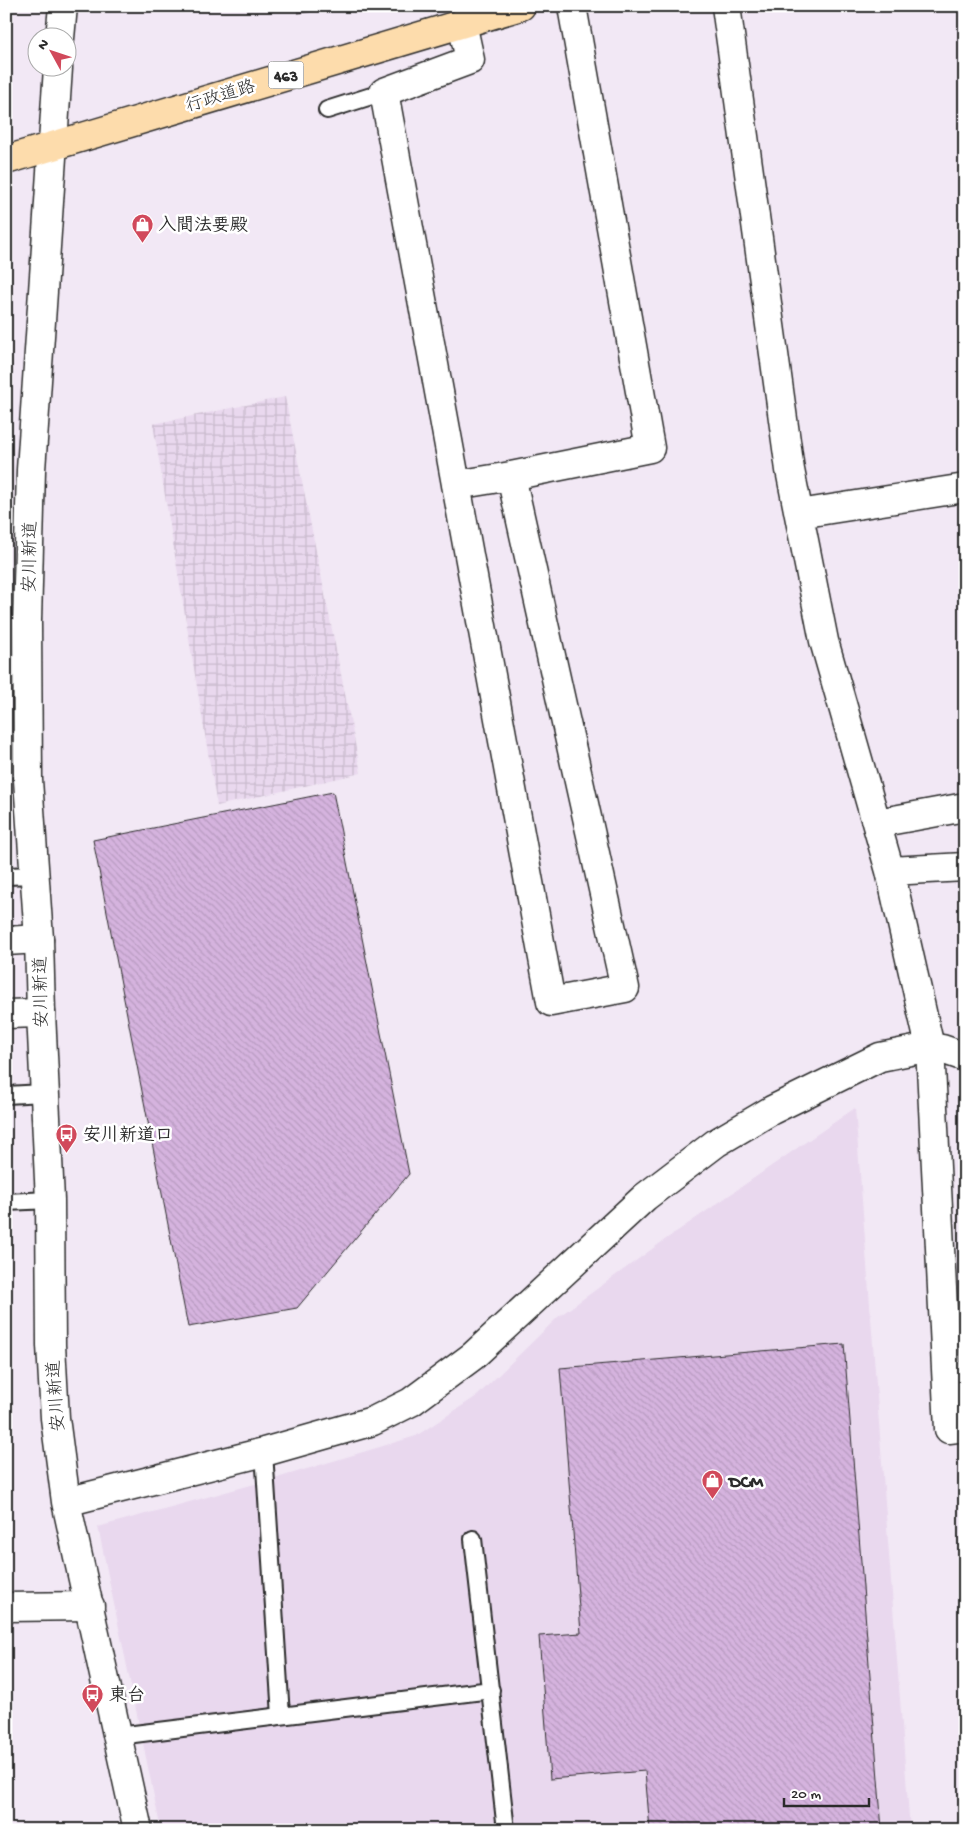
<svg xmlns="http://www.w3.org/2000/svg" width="971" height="1836" viewBox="0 0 971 1836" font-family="'Gochi Hand','Klee One',sans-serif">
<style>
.built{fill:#e9d8ee}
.industrial{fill:url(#industrial-grid)}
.building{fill:url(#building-back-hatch);stroke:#2b2b2b}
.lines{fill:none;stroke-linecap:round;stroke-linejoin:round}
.service-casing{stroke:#2b2b2b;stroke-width:20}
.minor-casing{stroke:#2b2b2b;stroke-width:31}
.tertiary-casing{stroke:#2b2b2b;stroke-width:31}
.trunk-casing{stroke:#2b2b2b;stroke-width:31}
.service{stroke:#fff;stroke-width:16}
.minor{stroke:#fff;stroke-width:28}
.tertiary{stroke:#fff;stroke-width:28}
.trunk{stroke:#fddcac;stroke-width:28}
.labels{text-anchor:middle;stroke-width:5;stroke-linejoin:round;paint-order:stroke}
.shield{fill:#fff;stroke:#6b6b6b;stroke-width:1}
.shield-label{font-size:16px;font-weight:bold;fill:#2b2b2b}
.street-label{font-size:18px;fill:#2b2b2b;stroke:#fff}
.poi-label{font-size:18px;font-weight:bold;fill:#2b2b2b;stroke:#fff;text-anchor:start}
</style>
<defs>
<pattern id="industrial-grid" width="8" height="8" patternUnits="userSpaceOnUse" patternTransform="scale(1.25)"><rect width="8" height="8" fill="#e9d8ee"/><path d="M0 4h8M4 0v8" fill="none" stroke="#c8bacc"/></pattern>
<pattern id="building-back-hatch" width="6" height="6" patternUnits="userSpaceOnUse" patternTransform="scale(1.25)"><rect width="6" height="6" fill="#d5b3de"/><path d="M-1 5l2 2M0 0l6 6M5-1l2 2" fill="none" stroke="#b79abf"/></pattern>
</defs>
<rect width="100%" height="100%" fill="#f2e8f5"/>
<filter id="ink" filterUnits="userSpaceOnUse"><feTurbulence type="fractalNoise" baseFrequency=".02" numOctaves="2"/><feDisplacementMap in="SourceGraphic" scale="10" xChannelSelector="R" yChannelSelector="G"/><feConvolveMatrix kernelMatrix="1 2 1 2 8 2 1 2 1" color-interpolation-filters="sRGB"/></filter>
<g filter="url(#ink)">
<path class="built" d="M855 1108 910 1830H161L98 1527 277 1478 416 1436 477 1396 558 1317 666 1239Z"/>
<path class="industrial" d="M285 397 361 773 217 806 153 424Z"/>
<path class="building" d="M297 6H357L298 13Z
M333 792 409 1174 297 1308 188 1327 93 840Z
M844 1344 882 1830H650L645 1771 550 1779 539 1636 581 1633 560 1368Z"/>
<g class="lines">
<defs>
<path id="service" d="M327 110 384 92
M6 876 34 875
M6 1095 44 1093
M6 1202 50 1200
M264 1452 281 1716
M473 1539 506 1830
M118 1736 491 1690"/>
<path id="minor" d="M726 6 790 470 824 641 890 871 930 1047 949 1429 965 1427
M462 23 470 60 384 92 551 1002 625 988 511 476
M456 485 511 476 650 448 572 6
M799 514 965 488
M877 823 965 807
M890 871 965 867
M6 941 39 939
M6 1014 41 1013
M6 1607 90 1606"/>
<path id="tertiary" d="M60 38 63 6
M58 68 31 470 27 621 28 780 39 939 41 1013 50 1200 51 1345 55 1418 66 1502 138 1830
M66 1502 264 1452 373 1421 411 1402 473 1356 645 1197 716 1143 772 1110 880 1057 930 1047 942 1049 965 1057"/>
<path id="trunk" d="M6 160 521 6"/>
</defs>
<use href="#service" class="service-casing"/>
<use href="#minor" class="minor-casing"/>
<use href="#tertiary" class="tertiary-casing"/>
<use href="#trunk" class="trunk-casing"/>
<use href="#service" class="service"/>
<use href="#minor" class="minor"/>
<use href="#tertiary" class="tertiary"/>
<use href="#trunk" class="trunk"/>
</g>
</g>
<defs>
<symbol id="shop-pin" viewBox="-11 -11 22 30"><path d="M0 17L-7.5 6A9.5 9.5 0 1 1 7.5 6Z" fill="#d1495b" stroke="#fff"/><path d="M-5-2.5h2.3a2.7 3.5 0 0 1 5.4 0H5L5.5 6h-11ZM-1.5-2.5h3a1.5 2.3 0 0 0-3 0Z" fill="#fff"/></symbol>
<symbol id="bus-pin" viewBox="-11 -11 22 30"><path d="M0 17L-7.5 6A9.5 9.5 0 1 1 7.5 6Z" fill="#d1495b" stroke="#fff"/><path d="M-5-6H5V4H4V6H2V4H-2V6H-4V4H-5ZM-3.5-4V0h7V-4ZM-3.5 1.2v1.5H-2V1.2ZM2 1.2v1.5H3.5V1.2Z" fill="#fff"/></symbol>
</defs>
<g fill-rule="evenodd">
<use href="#shop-pin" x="130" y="212" width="25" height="34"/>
<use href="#bus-pin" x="54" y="1122" width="25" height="34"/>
<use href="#shop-pin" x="700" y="1468" width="25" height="34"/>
<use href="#bus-pin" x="80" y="1682" width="25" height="34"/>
</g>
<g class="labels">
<rect class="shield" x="268.5" y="61.5" width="35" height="27" rx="4"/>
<g class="shield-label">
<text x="286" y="81">463</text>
</g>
<g class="street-label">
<text transform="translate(220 95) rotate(-17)" y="6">行政道路</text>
<text transform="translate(29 557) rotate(-89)" y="6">安川新道</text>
<text transform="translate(40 992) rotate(-91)" y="6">安川新道</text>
<text transform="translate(55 1396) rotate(-94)" y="6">安川新道</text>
</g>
<g class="poi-label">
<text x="158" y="230">入間法要殿</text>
<text x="83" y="1140">安川新道口</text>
<text x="729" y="1487">DCM</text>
<text x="109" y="1700">東台</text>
</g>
</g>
<rect width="971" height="1836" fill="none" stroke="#fff" stroke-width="25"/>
<rect x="12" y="12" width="946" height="1811" fill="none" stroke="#2b2b2b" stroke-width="2" filter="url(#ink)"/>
<g transform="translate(52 52) rotate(310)"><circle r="24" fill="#ffffff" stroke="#aaaaaa"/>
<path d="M0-4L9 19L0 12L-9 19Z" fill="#d1495b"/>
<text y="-8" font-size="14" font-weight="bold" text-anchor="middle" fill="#2b2b2b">N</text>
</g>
<path d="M784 1798v8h85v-8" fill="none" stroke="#2b2b2b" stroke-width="2.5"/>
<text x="791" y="1798" font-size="15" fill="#2b2b2b" stroke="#ffffff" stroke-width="4" paint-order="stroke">20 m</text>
</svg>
